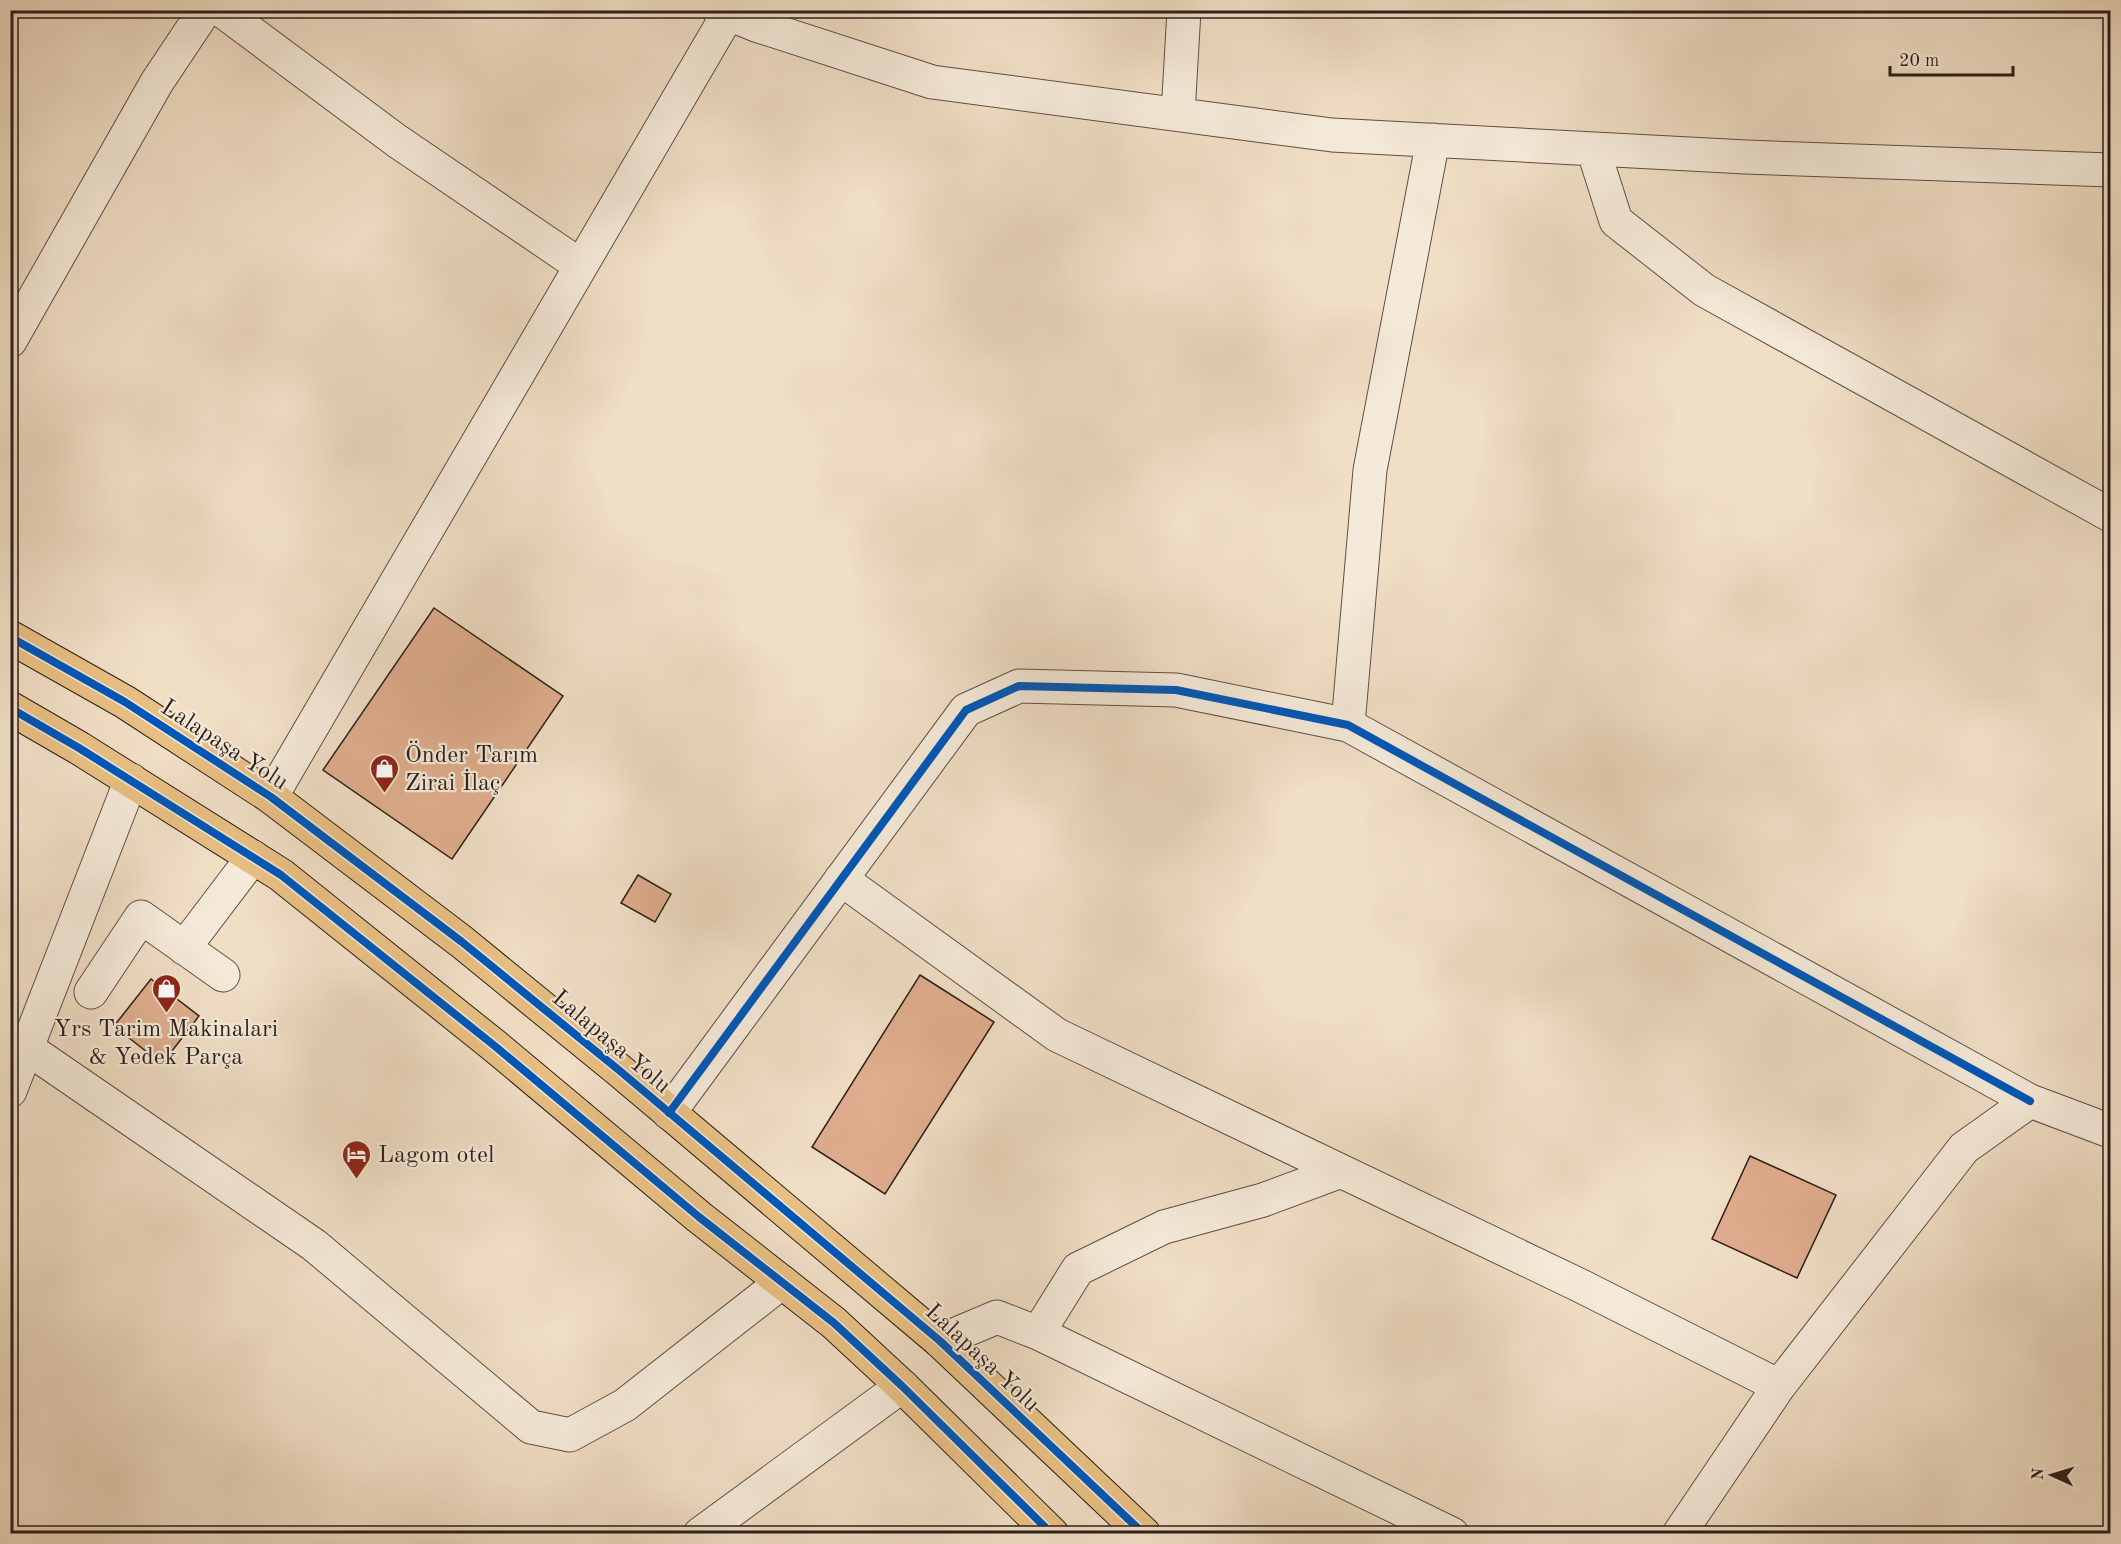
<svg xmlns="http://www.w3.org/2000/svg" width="2121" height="1544" viewBox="0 0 2121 1544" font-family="'Old Standard TT',serif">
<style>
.building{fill:#dfad8d;stroke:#2d1f1a;stroke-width:1.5}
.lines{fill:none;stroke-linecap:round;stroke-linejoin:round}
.minor-casing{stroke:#5e4f45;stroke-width:35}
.major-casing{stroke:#2d1f1a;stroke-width:35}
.minor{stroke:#f5ead9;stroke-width:33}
.major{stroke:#e8bf82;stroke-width:33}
.cycleway-casing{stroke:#f5ead9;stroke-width:11}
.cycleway{stroke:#0057b8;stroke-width:8}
.labels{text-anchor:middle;stroke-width:4.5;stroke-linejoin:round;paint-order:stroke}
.street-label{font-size:24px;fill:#2d1f1a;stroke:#f5ead9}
.poi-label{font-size:24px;fill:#2d1f1a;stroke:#f5ead9;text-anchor:start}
</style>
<rect width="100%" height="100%" fill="#f0dec5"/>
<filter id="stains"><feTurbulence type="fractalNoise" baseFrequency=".00333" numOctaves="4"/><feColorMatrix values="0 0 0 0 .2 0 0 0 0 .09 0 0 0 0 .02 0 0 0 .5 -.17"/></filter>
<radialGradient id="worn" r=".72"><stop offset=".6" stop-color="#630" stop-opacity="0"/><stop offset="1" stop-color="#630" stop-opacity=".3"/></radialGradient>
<path class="building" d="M434 608 563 696 452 859 323 770Z
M638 875 671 894 655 922 621 903Z
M920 975 994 1022 885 1194 812 1147Z
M151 979 199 1016 162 1064 114 1026Z
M1750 1156 1836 1195 1797 1278 1712 1239Z"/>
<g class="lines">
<defs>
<path id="minor" d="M221 10 397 141 581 266
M719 10 756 25 932 82 1332 135 1746 157 2110 170
M1178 114 1184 10
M1593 149 1616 221 1704 290 2110 515
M10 341 157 82 205 10
M1348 725 1370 470 1433 140
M271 797 728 14
M841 879 1057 1035 1581 1286 1779 1386
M184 948 253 857
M91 992 141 917 223 975
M27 1048 314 1245 531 1427 570 1435 625 1405 782 1282
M10 1091 131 780
M669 1113 966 710 1019 686 1176 690 1348 725 2030 1101
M1038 1333 1078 1269 1164 1227 1263 1200 1341 1171
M940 1341 997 1317 1038 1333 1452 1534
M700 1534 902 1386
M1679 1534 1779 1386 1964 1148 2030 1101 2110 1131"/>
<path id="major" d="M10 637 125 702 271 797 462 942 620 1071 940 1341 1144 1534
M10 708 79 748 281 875 496 1047 699 1217 834 1323 902 1386 1052 1534"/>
</defs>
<use href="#minor" class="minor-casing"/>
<use href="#major" class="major-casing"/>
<use href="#minor" class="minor"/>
<use href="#major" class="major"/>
<defs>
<path id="cycleway" d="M10 637 125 702 271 797 462 942 620 1071 940 1341 1144 1534
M10 708 79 748 281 875 496 1047 699 1217 834 1323 902 1386 1052 1534
M669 1113 966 710 1019 686 1176 690 1348 725 2030 1101"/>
</defs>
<use href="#cycleway" class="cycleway-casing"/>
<use href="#cycleway" class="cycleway"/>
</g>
<defs>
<symbol id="shop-pin" viewBox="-11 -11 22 30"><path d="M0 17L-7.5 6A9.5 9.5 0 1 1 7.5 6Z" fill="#8f2418" stroke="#f5ead9"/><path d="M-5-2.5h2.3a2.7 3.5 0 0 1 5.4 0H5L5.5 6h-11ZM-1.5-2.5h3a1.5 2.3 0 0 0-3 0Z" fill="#fff"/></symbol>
<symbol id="hotel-pin" viewBox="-11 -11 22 30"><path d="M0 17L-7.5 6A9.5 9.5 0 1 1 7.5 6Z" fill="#8f2418" stroke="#f5ead9"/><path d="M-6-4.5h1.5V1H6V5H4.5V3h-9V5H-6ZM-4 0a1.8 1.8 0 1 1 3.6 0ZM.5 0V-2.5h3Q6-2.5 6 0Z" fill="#fff"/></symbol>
</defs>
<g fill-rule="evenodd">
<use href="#shop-pin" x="368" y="752" width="33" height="45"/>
<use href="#shop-pin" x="150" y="972" width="33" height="45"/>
<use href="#hotel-pin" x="340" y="1138" width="33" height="45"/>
</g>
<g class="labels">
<g class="street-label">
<text transform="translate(225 744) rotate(33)" y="8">Lalapaşa Yolu</text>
<text transform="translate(612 1041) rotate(40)" y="8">Lalapaşa Yolu</text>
<text transform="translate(983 1357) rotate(43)" y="8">Lalapaşa Yolu</text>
</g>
<g class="poi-label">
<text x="405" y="762">Önder Tarım<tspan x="405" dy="28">Zirai İlaç</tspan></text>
<text x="166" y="1036" text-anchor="middle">Yrs Tarim Makinalari<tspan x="166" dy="28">&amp; Yedek Parça</tspan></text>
<text x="378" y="1162">Lagom otel</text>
</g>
</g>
<rect width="2121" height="1544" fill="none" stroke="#f0dec5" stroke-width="36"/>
<rect x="12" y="12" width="2097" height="1520" fill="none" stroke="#2d1f1a" stroke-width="3"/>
<rect x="18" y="18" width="2085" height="1508" fill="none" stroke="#2d1f1a" stroke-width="1.5"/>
<g transform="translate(2052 1475) rotate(274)" stroke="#f5ead9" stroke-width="4.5" paint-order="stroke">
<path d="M0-4.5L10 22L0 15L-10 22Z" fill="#2d1f1a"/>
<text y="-9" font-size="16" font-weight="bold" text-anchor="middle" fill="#2d1f1a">N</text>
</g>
<path d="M1890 66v9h123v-9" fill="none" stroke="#2d1f1a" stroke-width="3"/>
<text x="1899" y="66" font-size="18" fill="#2d1f1a" stroke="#f5ead9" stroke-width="4.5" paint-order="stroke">20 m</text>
<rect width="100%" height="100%" filter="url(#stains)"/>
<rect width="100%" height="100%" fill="url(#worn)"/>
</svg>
